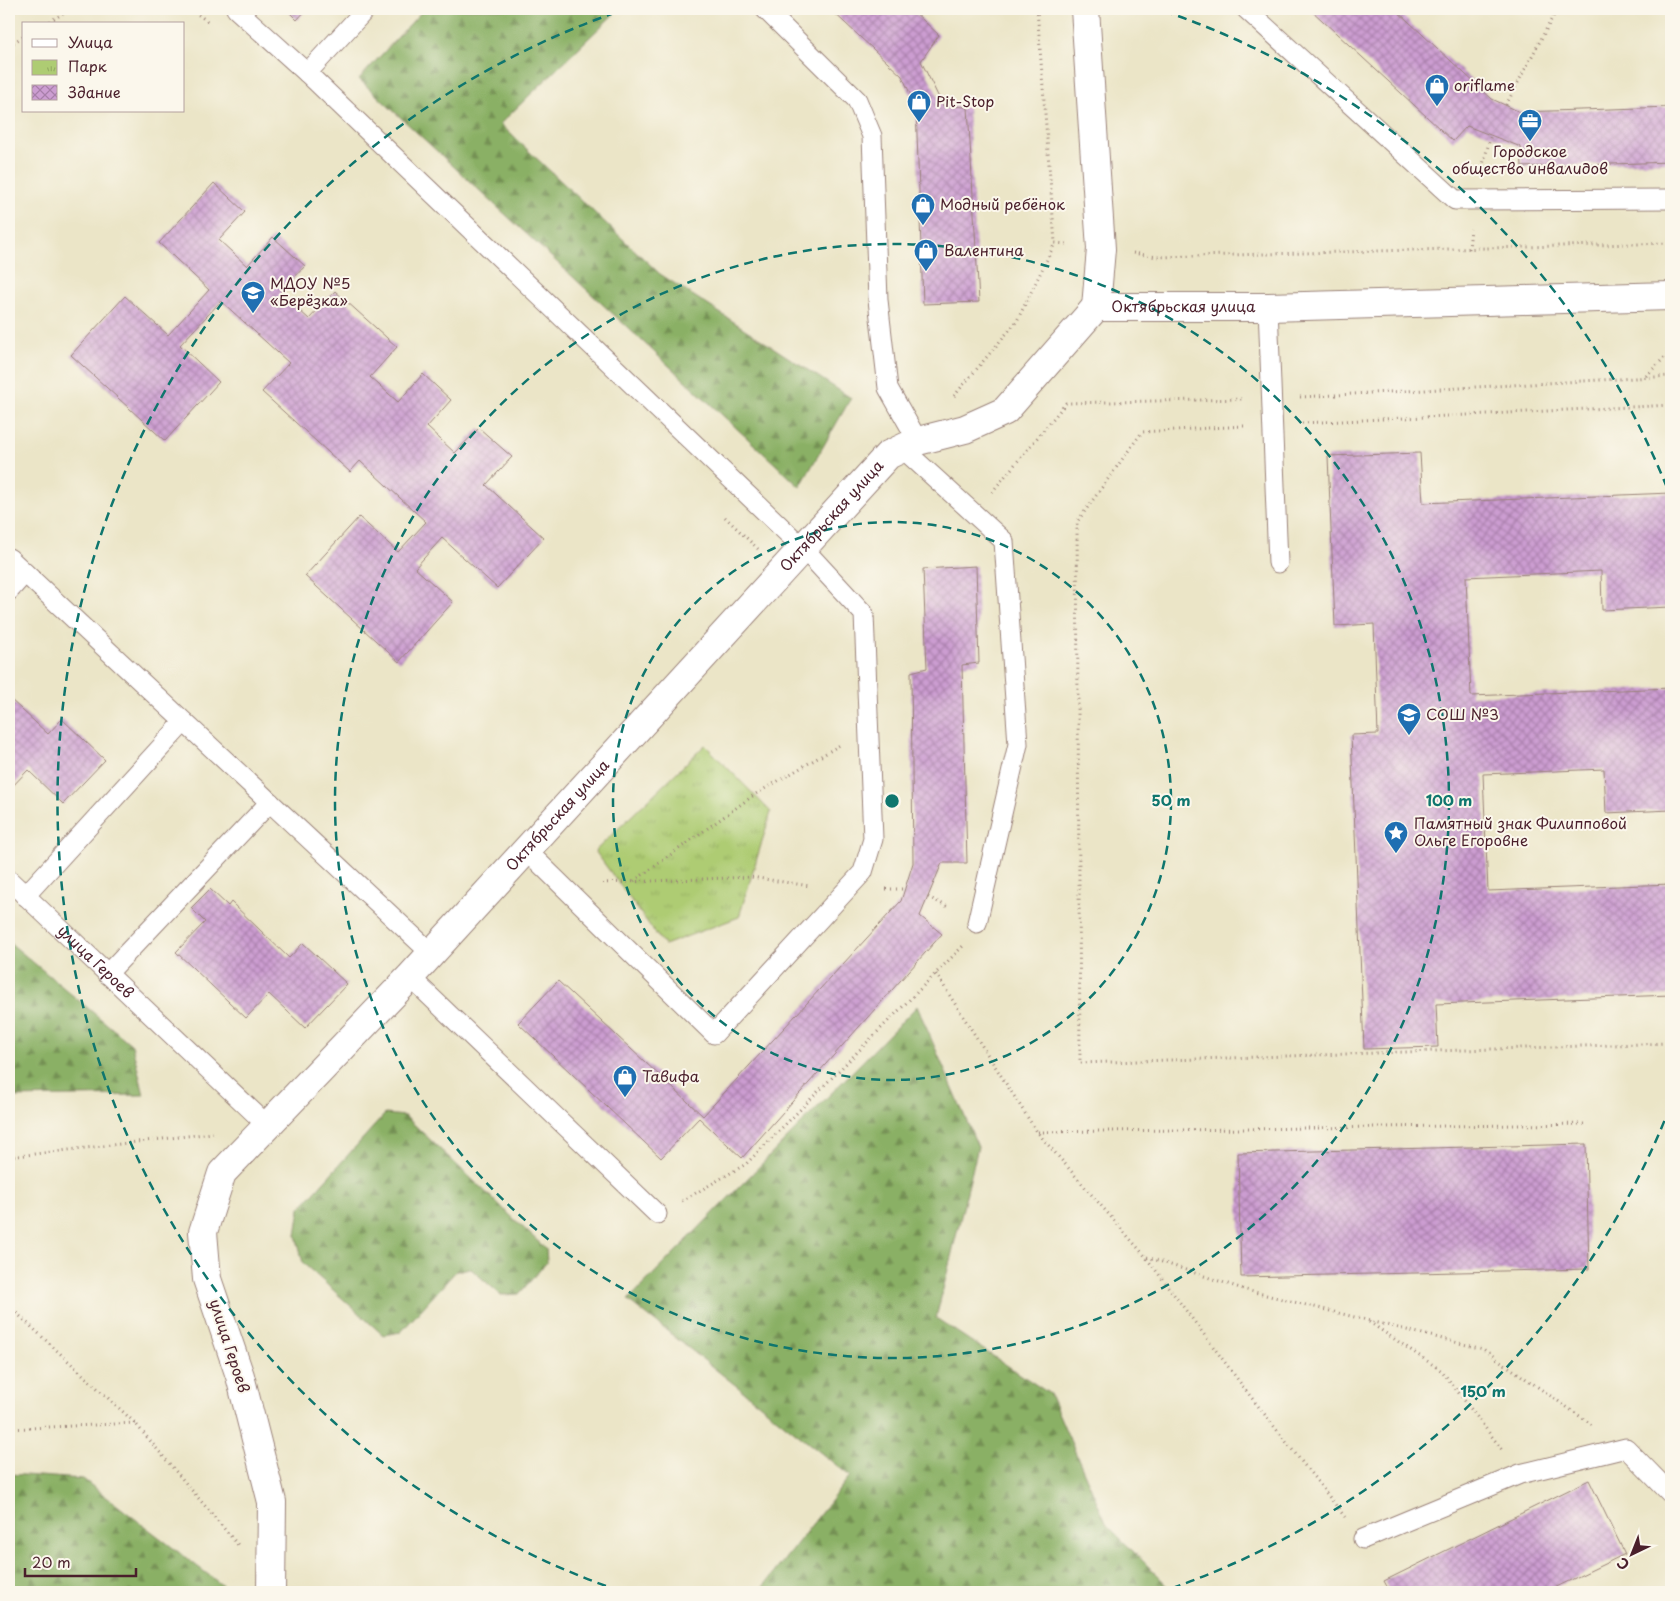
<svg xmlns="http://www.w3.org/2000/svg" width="1680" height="1601" viewBox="0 0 1680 1601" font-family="'Playpen Sans',sans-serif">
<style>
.forest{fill:url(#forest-firs);stroke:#6a6848}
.park{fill:url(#park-tufts);stroke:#7c764f}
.building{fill:url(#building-cross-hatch)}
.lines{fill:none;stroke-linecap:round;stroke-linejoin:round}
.lane-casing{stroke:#9a8279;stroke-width:21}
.street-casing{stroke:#9a8279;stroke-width:30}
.path{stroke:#9a8279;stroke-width:3;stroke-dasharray:1 4;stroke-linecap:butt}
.lane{stroke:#fff;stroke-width:19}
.street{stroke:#fff;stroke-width:28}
.ring{fill:none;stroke:#0f766e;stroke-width:2.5;stroke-dasharray:9 6}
.labels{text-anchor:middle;stroke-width:4;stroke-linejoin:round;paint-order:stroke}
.poi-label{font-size:15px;fill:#4a1f2b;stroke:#fbf7ec;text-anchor:start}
.street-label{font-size:15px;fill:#4a1f2b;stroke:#fbf7ec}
.centre{fill:#0f766e;stroke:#fbf7ec;stroke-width:2.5}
.ring-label{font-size:15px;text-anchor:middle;font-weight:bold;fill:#0f766e;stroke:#fbf7ec;stroke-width:4;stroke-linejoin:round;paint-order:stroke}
</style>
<defs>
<pattern id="forest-firs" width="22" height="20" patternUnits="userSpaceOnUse" patternTransform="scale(1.25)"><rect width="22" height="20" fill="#8ab065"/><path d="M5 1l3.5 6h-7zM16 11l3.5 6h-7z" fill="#738f53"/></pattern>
<pattern id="park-tufts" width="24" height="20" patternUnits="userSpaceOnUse" patternTransform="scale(1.25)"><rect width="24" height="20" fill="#aecc73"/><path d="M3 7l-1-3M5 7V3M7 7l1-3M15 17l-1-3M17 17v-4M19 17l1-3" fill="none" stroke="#97af64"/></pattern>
<pattern id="building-cross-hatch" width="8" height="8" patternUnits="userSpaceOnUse" patternTransform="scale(1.25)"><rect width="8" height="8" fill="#cc9dd1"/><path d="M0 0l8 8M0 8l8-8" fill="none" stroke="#a87faa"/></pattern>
</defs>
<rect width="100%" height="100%" fill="#fbf7ec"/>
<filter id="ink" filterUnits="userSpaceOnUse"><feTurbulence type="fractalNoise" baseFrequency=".02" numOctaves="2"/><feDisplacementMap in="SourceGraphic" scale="10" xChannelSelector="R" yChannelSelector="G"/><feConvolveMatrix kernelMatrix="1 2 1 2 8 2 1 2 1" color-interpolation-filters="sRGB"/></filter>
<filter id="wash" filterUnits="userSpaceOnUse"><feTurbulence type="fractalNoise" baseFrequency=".0096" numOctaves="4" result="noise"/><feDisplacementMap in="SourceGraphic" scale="20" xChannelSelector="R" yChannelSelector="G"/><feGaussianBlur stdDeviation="1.12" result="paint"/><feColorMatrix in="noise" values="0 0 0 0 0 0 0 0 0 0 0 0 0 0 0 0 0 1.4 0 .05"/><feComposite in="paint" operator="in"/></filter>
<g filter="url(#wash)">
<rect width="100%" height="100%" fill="#ebe5c7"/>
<path class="forest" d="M424 9H619L500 124 660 274 851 398 800 487 359 79Z
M9 942 132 1045 144 1095 9 1097Z
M917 1006 978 1147 936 1318 1050 1394 1107 1525 1174 1592H759L850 1476 628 1300Z
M385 1114 405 1116 546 1249 547 1262 519 1294 501 1295 470 1268 456 1271 401 1332 383 1335 303 1263 296 1235 300 1208Z
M9 1474 83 1479 223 1586V1592H9Z"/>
<path class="park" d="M705 745 771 812 739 917 664 945 595 851Z"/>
<g id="blocks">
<path class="building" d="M286 9H307L297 20Z
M830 9H911L939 35 921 61 943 106 968 107 979 302 923 304 916 106 902 76Z
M1310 9H1395L1492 99 1520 112 1671 107V162L1522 167 1521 147 1467 126 1453 141Z
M214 183 245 212 219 240 247 266 273 237 305 266 280 293 309 319 335 291 397 347 370 377 398 402 423 374 451 400 427 427 455 453 479 428 512 457 486 485 544 538 497 588 442 538 415 568 453 602 399 662 305 576 359 517 398 552 426 522 360 461 350 472 262 392 289 363 221 301 180 345 219 382 165 441 71 355 125 296 168 335 209 290 159 243Z
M1420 453 1423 503 1671 493V607L1602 610 1601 571 1466 577 1471 696 1671 688V810L1606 813 1604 769 1483 774 1488 891 1671 884V995L1436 1004 1438 1047 1364 1049 1351 735 1378 734 1374 624 1335 626 1328 456Z
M976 566 979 663 962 665 967 863H942L920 916 942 934 742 1158 699 1118 661 1158 518 1023 558 981 703 1116 901 901 913 863 911 672 927 668 923 569Z
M9 698 48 734 62 719 105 760 63 804 28 770 9 790Z
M210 889 228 906 231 902 289 958 303 943 347 984 305 1028 269 994 246 1018 176 952 205 922 191 908Z
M1586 1144 1589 1269 1241 1277 1238 1153Z
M1589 1480 1625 1554 1546 1592H1390L1384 1581Z"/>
</g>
</g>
<g filter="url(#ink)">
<use href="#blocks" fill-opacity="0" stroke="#9a8279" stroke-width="1"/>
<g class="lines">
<defs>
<g id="lane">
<path d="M236 9 307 73 803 548 864 614 873 839 863 872 714 1034 525 849"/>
<path d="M765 9 857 100 872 136 878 300 888 388 918 441"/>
<path d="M1246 9 1455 200 1671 199"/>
<path d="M307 73 366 9"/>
<path d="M1268 307 1278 563"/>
<path d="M902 448 1004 541 1018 744 977 923"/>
<path d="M9 558 431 953"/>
<path d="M9 591 25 573"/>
<path id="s1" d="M9 880 268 1126"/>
<path d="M25 896 184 722"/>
<path d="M107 974 270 802"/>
<path d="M410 977 657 1214"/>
<path d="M1363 1539 1520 1474 1626 1448 1671 1494"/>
</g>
<g id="street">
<path d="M1085 9 1101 249 1096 307"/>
<path id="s2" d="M271 1592 272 1502 240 1376 207 1279 203 1232 222 1173 410 977 888 455 918 441 965 429 1005 411 1096 307H1268L1671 296"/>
</g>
</defs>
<use href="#lane" class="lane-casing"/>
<use href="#street" class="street-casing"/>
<path class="path" d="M190 9 210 23
M1037 9 1055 243 1067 244
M45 24 71 9
M9 45 24 36
M1506 105 1557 9
M1481 172 1491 135
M1469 249 1471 229
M1133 253 1157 257 1671 243
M1646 376 1671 351
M954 396 1017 321 1055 243
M1300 397 1671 376
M1302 423 1671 405
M1244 426 1142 432 1077 522 1080 1063 1671 1043
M992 492 1066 403 1244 399
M725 517 758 549
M634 881 754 795 840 745
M602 883 751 877 810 886
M886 889H905
M928 897 950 908
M936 974 1037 1132 1145 1256 1251 1397 1345 1517
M1038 1132 1585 1124
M9 1157 213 1133
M682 1201 746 1164 963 946
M1147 1257 1246 1290 1483 1349 1594 1426
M9 1306 135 1423 238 1545
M1369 1322 1442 1371 1503 1451
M9 1429 135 1423"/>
<use href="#lane" class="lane"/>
<use href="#street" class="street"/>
</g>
</g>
<g class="ring">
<circle cx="892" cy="801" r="279"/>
<circle cx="892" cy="801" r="557"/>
<path d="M1670 1107A836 836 0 0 1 1164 1591M620 1591A836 836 0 0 1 620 11M1164 11A836 836 0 0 1 1670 495"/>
</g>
<defs>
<symbol id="shop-pin" viewBox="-11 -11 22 30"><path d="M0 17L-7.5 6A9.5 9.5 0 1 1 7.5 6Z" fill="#1f6fb2" stroke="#fbf7ec"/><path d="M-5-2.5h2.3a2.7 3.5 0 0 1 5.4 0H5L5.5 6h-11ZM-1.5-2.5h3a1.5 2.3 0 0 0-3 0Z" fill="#fff"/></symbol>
<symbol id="office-pin" viewBox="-11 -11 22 30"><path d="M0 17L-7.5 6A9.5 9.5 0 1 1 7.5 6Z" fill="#1f6fb2" stroke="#fbf7ec"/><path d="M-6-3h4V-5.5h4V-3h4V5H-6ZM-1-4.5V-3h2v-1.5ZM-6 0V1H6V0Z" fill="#fff"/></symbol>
<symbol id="school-pin" viewBox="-11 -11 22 30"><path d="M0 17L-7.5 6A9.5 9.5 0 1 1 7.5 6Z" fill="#1f6fb2" stroke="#fbf7ec"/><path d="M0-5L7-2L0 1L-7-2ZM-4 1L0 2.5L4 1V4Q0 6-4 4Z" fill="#fff"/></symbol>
<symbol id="sight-pin" viewBox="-11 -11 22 30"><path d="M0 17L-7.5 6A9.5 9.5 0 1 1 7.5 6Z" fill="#1f6fb2" stroke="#fbf7ec"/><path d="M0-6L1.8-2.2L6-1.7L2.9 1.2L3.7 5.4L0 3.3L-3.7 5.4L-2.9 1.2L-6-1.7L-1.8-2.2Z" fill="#fff"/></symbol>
</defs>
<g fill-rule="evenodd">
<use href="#shop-pin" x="1423" y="72" width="28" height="38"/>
<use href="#shop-pin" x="905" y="88" width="28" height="38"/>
<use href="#office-pin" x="1516" y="107" width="28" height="38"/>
<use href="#shop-pin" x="909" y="191" width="28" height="38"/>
<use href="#shop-pin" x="912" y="237" width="28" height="38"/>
<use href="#school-pin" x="239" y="279" width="28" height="38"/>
<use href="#school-pin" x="1395" y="701" width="28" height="38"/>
<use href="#sight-pin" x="1382" y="819" width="28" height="38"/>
<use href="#shop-pin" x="611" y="1063" width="28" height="38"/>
</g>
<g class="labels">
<g class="poi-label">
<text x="1454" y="91">oriflame</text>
<text x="936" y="107">Pit-Stop</text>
<text x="1530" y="157" text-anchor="middle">Городское<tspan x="1530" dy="17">общество инвалидов</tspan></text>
<text x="940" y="210">Модный ребёнок</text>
<text x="944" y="256">Валентина</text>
<text x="270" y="289">МДОУ №5<tspan x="270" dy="17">«Берёзка»</tspan></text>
<text x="1426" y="720">СОШ №3</text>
<text x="1414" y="829">Памятный знак Филипповой<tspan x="1414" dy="17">Ольге Егоровне</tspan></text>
<text x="642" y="1082">Тавифа</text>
</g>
<g class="street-label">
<text dy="5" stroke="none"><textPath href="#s2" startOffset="1762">Октябрьская улица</textPath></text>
<text dy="5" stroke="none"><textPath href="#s2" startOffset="1328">Октябрьская улица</textPath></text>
<text dy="5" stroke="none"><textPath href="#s2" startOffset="922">Октябрьская улица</textPath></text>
<text dy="5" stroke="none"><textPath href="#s1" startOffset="119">улица Героев</textPath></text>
<text transform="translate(229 1346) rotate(72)" y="5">улица Героев</text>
</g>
</g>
<circle cx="892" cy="801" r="8" class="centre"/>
<g class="ring-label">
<text x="1171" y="806">50 m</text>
<text x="1449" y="806">100 m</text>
<text x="1483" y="1397">150 m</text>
</g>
<rect width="1680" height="1601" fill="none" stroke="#fbf7ec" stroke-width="30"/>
<rect x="22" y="22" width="162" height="90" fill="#fbf7ec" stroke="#b4a19f"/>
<rect x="32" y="39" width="25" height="8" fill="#ffffff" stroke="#b4a19f"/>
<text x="68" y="48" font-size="15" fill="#4a1f2b">Улица</text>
<rect x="32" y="60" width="25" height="15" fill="url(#park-tufts)" stroke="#b4a19f"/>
<text x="68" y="72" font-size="15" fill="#4a1f2b">Парк</text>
<rect x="32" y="85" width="25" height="15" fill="url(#building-cross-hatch)" stroke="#b4a19f"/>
<text x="68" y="98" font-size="15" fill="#4a1f2b">Здание</text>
<g transform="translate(1632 1554) rotate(223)" stroke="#fbf7ec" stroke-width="4" paint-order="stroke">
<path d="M0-4L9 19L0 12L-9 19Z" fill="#4a1f2b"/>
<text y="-8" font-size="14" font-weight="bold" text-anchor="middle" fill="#4a1f2b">С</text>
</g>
<path d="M25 1568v8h111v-8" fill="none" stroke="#4a1f2b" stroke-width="2.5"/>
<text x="32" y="1568" font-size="15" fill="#4a1f2b" stroke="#fbf7ec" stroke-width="4" paint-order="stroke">20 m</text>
</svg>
